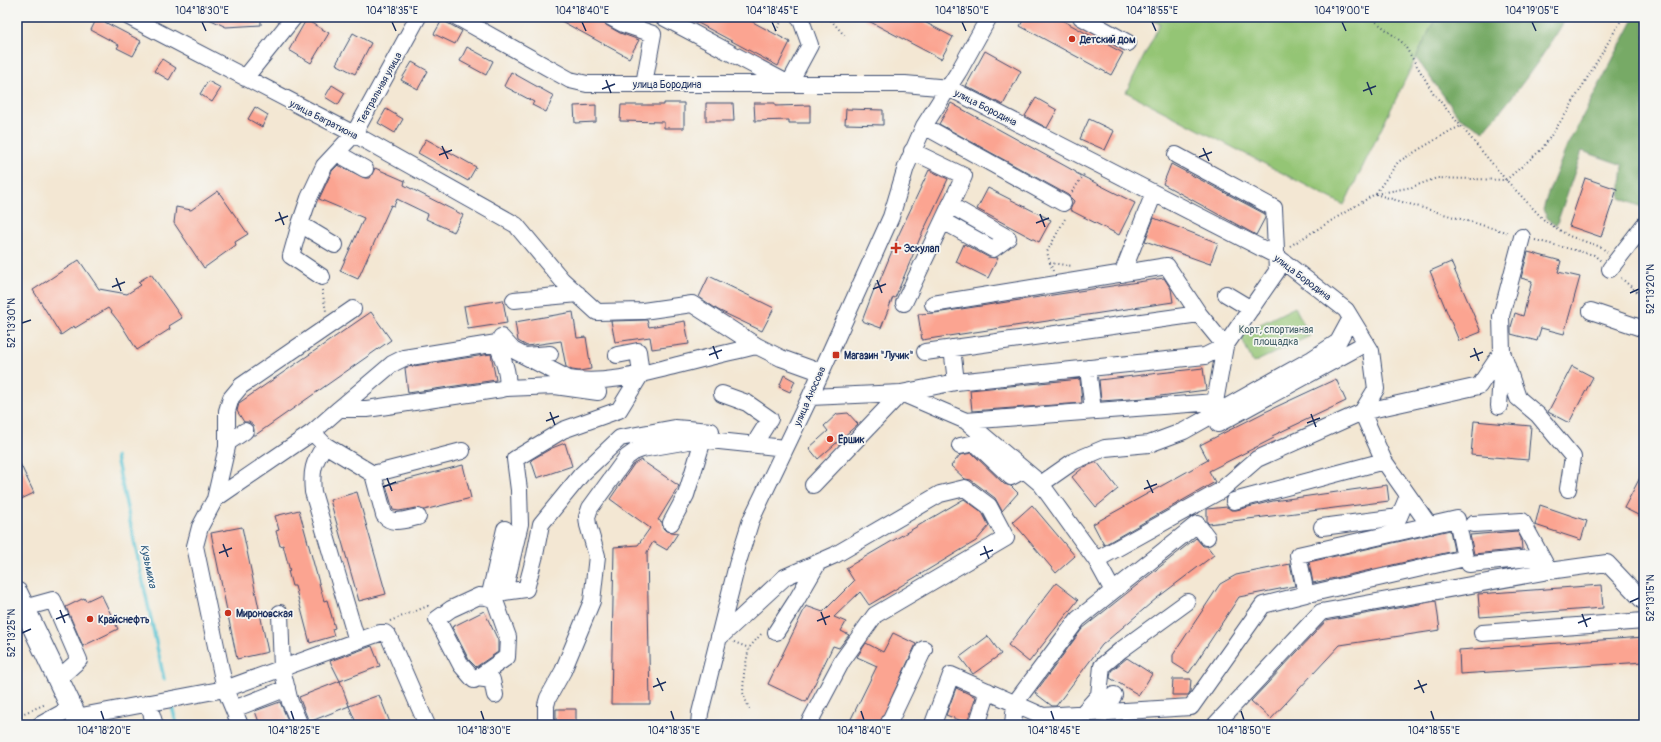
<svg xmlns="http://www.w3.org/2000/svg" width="1661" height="742" viewBox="0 0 1661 742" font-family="Pangolin,sans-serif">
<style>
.green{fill:#94c575;stroke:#587a6a}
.forest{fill:#7a6;stroke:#496c62}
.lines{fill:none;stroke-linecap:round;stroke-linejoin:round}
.stream{stroke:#5ac5d4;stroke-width:3.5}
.building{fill:#fba491}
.minor-casing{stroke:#3b4b70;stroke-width:18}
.major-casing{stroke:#3b4b70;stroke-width:23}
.path{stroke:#3b4b70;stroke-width:2;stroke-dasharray:1 3;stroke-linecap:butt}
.minor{stroke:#fff;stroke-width:16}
.major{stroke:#fff;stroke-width:21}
.ticks{fill:none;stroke:#1b2f5e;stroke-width:1.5}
.poi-dot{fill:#c8321e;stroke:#f6f6f2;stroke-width:1.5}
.labels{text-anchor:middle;stroke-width:3.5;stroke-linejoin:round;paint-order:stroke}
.poi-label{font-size:10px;font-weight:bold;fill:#1b2f5e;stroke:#f6f6f2;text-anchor:start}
.street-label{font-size:10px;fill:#1b2f5e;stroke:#f6f6f2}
.park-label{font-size:10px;fill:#3f5c65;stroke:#f6f6f2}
.water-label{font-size:11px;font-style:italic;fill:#2e5c81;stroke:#f6f6f2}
.neatline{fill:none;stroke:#1b2f5e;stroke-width:1.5}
.ticks-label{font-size:10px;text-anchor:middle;fill:#1b2f5e}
</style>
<rect width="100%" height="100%" fill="#f6f6f2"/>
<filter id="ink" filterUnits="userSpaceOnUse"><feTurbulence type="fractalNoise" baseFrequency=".025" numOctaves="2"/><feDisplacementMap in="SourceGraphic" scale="8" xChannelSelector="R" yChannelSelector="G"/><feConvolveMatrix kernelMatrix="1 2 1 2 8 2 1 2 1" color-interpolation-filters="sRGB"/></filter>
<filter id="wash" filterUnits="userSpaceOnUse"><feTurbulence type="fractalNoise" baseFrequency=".012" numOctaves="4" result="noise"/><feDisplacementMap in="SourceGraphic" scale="16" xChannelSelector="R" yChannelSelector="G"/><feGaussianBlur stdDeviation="0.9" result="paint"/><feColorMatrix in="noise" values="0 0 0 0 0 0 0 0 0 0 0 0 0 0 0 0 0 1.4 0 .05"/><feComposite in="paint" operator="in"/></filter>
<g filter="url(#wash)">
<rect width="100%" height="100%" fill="#f3e7d3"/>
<path class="green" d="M1146 17H1436L1344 205 1126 92 1160 24Z
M1295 307 1310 336 1253 363 1240 334Z"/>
<path class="forest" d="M1436 17H1567C1543 57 1515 95 1484 131L1459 117 1416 58Z
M1635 17H1644V208L1620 198 1623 165 1582 151 1556 226 1548 219 1543 210 1547 196 1567 146Z"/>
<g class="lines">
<path class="stream" d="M116 457 164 679
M172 707 177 725"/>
</g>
<g id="blocks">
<path class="building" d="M205 17H261V25L226 27Z
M554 17H597L601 19 606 25 620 33 639 40 629 58Z
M687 17H750L749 20 790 42 778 66Z
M861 17H915L953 37 941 59Z
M1025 17H1056L1123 53 1111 75 1020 26Z
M97 18 141 41 133 56 117 48 119 45 91 30Z
M306 20 329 33 311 63 289 50Z
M442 20 462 31 455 44 434 34Z
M353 33 371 43 355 74 336 64Z
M467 47 493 61 486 75 460 61Z
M985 51 1021 71 1003 105 966 86Z
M162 59 176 68 169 80 154 71Z
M412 62 428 71 418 89 401 80Z
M511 72 554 96 546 112 532 105 534 102 504 86Z
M208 81 221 88 212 102 200 94Z
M332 85 345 93 338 105 325 97Z
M1036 98 1057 110 1047 128 1025 116Z
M664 103H684V128H664V122L620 121 621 105H664Z
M706 103H733L734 121H706Z
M754 103H775V106L810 105V123H789V120L755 121Z
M951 103 1076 172V173L1135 203 1119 235 1070 210 1074 201 1068 195 939 124Z
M596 105V122L575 123 574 106Z
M255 107 268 115 262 127 248 119Z
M386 109 403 119 395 133 378 123Z
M846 109 883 110V125L845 124Z
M1089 119 1114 131 1105 150 1080 139Z
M426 139 476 167 468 181 418 153Z
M1171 164 1265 214V218L1256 235 1163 184Z
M338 165 365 178H370L375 168 405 181 404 185 463 215 454 232 426 219 428 214 397 199 394 206 391 205 358 279 340 271 364 218 319 199 332 171Z
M929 170 948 179 920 238 895 298 893 297 881 328 862 321 876 284 878 285 899 234Z
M1585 178 1617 189 1601 237 1569 226Z
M988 188 1051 220 1039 242 977 209Z
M218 191 248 234 235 242 236 245 204 268 174 223 176 207 191 210Z
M1154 218 1218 243 1210 264 1145 241Z
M964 244 988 257 998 258 988 278 956 262Z
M1528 252 1561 261 1558 272 1580 277 1564 334 1541 328 1537 341 1511 334V327L1515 313 1523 316 1532 281 1521 278Z
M79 260 99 289 127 294 141 285 138 282 151 274 182 318 169 326 170 329 137 350 122 326 108 308 75 328 74 326 61 335 33 290Z
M1451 262 1481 332 1459 341 1430 271Z
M709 276 774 308 762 331 718 310 699 297Z
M1164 278 1171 289 1173 302 922 340 918 314 935 313Z
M503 300 507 323 468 329 464 306Z
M371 312 391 340 254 436V430L253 425 249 422H244L237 411 239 403Z
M573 312 577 338 586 337 591 369 579 371 572 370 566 367 561 341 527 346 518 341 515 322Z
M647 320 649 327 685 321 689 344 652 349 650 337 615 342 611 321Z
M491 354 496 380 408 393 405 368 407 367Z
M1572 366 1593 377 1569 423 1548 412Z
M1203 368 1206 390 1145 398 1101 401 1099 380Z
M784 375 795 381 790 392 779 387Z
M1080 379 1082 403 972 411 970 390Z
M1336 379 1346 401 1272 436 1274 438 1209 471 1215 482 1104 545 1093 524 1208 460 1200 445 1265 412Z
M848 413 858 424 818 459 809 448 828 431 824 426 837 414Z
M1474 421 1531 426 1528 460 1471 455Z
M565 443 572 466 537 478 531 460 552 448Z
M972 453 1004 484 1011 486 1018 493 1002 511 995 498 971 480 965 479 951 466 960 455Z
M17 457 34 493 17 501Z
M641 460 679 486 658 520 662 522 663 528 666 531 678 533 667 550 653 542 647 552 650 704H611L614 547 638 545 650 528 610 499 634 464Z
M1097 462 1118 489 1096 507 1072 477 1084 467Z
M463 465 471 498 424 510 416 508 399 511 393 510 386 485Z
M1644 470V518L1624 508Z
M1387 485 1389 501 1209 524 1207 522V509L1227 507 1231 510H1236L1273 501Z
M357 492 386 594 359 601 330 500Z
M964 499 982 512 989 526 976 541 869 605 860 592 834 617 846 622 841 631 849 635 839 648 833 646 806 702 768 684 806 606 823 612 854 581 846 568Z
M1032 505 1075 556 1056 573 1013 522Z
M1540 505 1587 521 1581 540 1535 525Z
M299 510 324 601 327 600 335 628 332 629 334 636 310 643 295 586H292L288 571H290L283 545 280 546 276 531 279 530 275 516Z
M242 527 268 652 237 659 211 533Z
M1450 530 1454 551 1313 583 1309 562Z
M1517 531 1521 538 1522 549 1474 554 1470 535Z
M1196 538 1203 546H1207L1214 555 1157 598 1102 645 1056 706H1052L1035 693 1082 629Z
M1290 564 1295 586 1239 597 1189 673 1173 663V655L1220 584 1236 575Z
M1056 583 1078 600 1029 662 1008 645Z
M1601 585 1603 608 1480 617 1478 594Z
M101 594 118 629 83 646 66 607 84 598 86 601Z
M1436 601 1440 630 1340 645 1271 719 1251 701 1326 621Z
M484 611 498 640V652L476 667 469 660 452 627Z
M893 633 916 644 879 725H848L877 666 857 657 866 643 883 652Z
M988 636 1001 654 973 674 960 657Z
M1644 637V662L1460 674 1459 650Z
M372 646 380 666 340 681 330 661Z
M1127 658 1152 674 1139 695 1110 678 1111 671Z
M1173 679H1191L1190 692 1188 695H1172Z
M340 681 349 706 309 722 299 697Z
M956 688 976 697 967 723 946 715Z
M379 695 391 725H357L349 706Z
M280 702 290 725H260L255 711Z
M556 709H576V725H556Z"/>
</g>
</g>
<g filter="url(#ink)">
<use href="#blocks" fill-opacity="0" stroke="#3b4b70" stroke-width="1"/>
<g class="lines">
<defs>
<path id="minor" d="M129 17 354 134 516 225 562 280 597 312 643 311 692 304 757 346
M457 17 570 80 587 84H905L949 88 1275 255 1346 310 1371 351 1376 389 1362 412
M610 17 623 24 653 34 644 84
M663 17 789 84 810 45 801 20 798 17
M1081 17 1128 43
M245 78 294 17
M924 126 1063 203
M337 153 365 169
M943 221 993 249 1008 238 950 205
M300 224 291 256 322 277
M1522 237 1501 316 1502 352 1518 398 1538 415 1573 457 1568 489
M335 245 300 224 309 198 324 166 354 134 418 17
M1610 269 1644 225
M1122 274 1154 193
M1226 294 1251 309
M514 300 578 294
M904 303 964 176 912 151
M933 304 1167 266 1199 314
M1591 311 1644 329
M501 337 513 350 569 379C604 385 641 374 674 366 702 359 729 352 757 346L781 358 820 372
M952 348 956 382
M525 356 550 354
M1088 368 1093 411
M506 388 555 386 598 392
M722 394 747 403 770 419 758 438
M810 397 901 393 966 421 1041 484 1096 560 1113 591
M1499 406 1502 360
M1362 412 1384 461 1429 525
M966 421 1215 402 1225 346 1277 271 1274 208 1176 155
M1218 424 1366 343
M318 438 325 445 373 474 462 451
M227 443 245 431
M325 445C313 463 311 471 313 492L357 641
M960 446 975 443 1011 477 1024 470
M373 474 384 515C392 526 407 519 418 517
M1041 484 1074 461 1105 448 1149 444 1184 431 1312 359 1338 342 1351 318
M813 485 901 393 956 382 1205 356 1225 346 1199 314 925 352
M215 499 313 432 339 409H367L502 389 506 388C511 375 501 356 497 343L404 358 392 364 339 409
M1234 501 1384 461
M671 523 686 495 703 440
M1473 524 1522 521 1549 571
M1322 527 1399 517 1408 496
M1096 560 1220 491 1257 459 1362 412 1479 386 1502 352
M1469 564 1541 557
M504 592 526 589 535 555 541 524 581 475 620 438 675 428 711 431
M479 596 494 598 508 637 507 657 474 680 461 665 437 619 451 609Z
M489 598 505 529
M494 598 504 592 520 524 519 490 515 459 563 430 619 410 641 374 638 351 617 355
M24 608 53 600 79 660 58 679
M280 613 282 669 290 702 300 725
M776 632 796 601 818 563
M1482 633 1644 621
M720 637 785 577 835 555 940 494 965 488 989 506 1006 538 875 615 842 661 808 725
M477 678 492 680 495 695
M148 703 155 725
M234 709 287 688
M1104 712 1114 695
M76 717 225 689 357 641 380 633H385L389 637 427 725
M1081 718 1082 714 1099 695 1102 666 1121 650 1187 602
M40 725 71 708
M240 725 225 689 195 546 200 527 215 499 227 447V411L231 398 241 386 353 309
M546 725V705L548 698 563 671 592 601 597 556 588 525 587 517 590 508 627 457 634 452 642 449 700 439 785 448
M699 725 700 713 737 565 751 520 810 397 891 217 906 167 924 126 959 71 989 17
M888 725 924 649
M934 725V721L951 675 1043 716 1191 707 1263 605 1306 594 1298 555 1457 519 1465 558 1313 593
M977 725 988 691
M1013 725 1015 703 1078 619 1197 524 1207 537
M1215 725 1321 612 1549 571 1607 563 1644 602"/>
<path id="major" d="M17 593 80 725"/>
</defs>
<use href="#minor" class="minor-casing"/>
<use href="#major" class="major-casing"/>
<path class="path" d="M828 17 845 36
M1370 17 1403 43 1434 94 1506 180 1545 221 1569 236 1601 247 1607 252
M776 31 784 17
M1072 192 1085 173
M1376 193 1398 162 1450 131 1461 126
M1376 194 1412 187 1437 178 1506 180 1542 149 1569 109 1623 17
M1535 240 1594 255 1601 261
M1290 246 1375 194 1509 233
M1050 263 1047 252 1066 217
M1053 271 1050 263 1073 266
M1621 278 1644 298
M322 290 326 311
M390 621 428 606 430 608
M734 642 749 648
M749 709 743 693 744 673 749 648 762 633
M17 716 46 704"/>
<use href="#minor" class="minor"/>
<use href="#major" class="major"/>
</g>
</g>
<path class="ticks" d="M202 22 206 31M392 22 396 31M582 22 586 31M772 22 776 31M962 22 966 31M1152 22 1156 31M1342 22 1346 31M1532 22 1536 31M606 80 611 93M1367 82 1372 95M602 89 615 84M1363 91 1376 86M442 146 448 159M1203 148 1209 161M439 155 452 150M1199 157 1212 152M279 212 284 225M1040 214 1045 227M275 221 288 216M1036 223 1049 218M116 278 121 291M877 280 882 293M112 287 125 282M873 289 886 284M1630 293 1639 289M22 323 31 320M713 346 718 359M1474 348 1479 361M709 355 722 350M1470 357 1483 352M550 412 555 425M1311 414 1316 427M546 421 559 416M1307 423 1320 418M387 478 392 491M1147 480 1153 493M383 487 396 482M1144 489 1157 484M223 544 228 557M984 546 989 559M219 553 232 548M980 555 993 550M1630 602 1639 598M60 610 65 623M821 612 826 625M1582 614 1587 627M56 619 69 614M817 621 830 616M1578 623 1591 618M22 633 31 629M657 678 663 691M1418 680 1424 693M653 687 666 682M1414 689 1427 684M101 711 104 720M291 711 294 720M481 711 484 720M671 711 674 720M861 711 864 720M1051 711 1054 720M1241 711 1244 720M1431 711 1434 720"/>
<g class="poi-dot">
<circle cx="1072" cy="39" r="4"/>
<path d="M894 242h4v4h4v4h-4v4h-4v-4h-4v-4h4z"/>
<rect x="832" y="351" width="8" height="8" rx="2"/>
<circle cx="830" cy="439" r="4"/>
<circle cx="228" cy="613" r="4"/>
<circle cx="90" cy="619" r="4"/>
</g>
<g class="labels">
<g class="poi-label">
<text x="1080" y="43">Детский дом</text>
<text x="904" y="252">Эскулап</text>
<text x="844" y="359">Магазин "Лучик"</text>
<text x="838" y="443">Ёршик</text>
<text x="236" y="617">Мироновская</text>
<text x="98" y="623">Крайснефть</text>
</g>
<g class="street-label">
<text x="667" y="88">улица Бородина</text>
<text transform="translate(379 88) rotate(-61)" y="4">Театральная улица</text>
<text transform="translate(986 107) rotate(27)" y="4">улица Бородина</text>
<text transform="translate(324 119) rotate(27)" y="4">улица Багратиона</text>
<text transform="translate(1303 277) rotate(37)" y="4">улица Бородина</text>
<text transform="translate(809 396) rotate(-66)" y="4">улица Аносова</text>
</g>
<g class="park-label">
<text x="1276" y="333">Корт, спортивная<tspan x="1276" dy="12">площадка</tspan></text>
</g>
<g class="water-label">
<text transform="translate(149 566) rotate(78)" y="4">Кузьмиха</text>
</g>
</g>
<rect width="1661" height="742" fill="none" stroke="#f6f6f2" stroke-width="44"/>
<rect x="22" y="22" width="1617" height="698" class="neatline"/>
<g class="ticks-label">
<text x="202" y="14">104°18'30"E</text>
<text x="392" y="14">104°18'35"E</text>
<text x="582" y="14">104°18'40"E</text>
<text x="772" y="14">104°18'45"E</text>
<text x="962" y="14">104°18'50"E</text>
<text x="1152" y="14">104°18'55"E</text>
<text x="1342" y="14">104°19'00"E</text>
<text x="1532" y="14">104°19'05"E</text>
<text transform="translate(1650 289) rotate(-90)" y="4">52°13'20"N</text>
<text transform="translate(11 323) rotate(-90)" y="4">52°13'30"N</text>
<text transform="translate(1650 598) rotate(-90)" y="4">52°13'15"N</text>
<text transform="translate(11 633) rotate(-90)" y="4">52°13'25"N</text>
<text x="104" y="734">104°18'20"E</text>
<text x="294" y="734">104°18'25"E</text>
<text x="484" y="734">104°18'30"E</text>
<text x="674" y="734">104°18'35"E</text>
<text x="864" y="734">104°18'40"E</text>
<text x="1054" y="734">104°18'45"E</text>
<text x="1244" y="734">104°18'50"E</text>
<text x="1434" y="734">104°18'55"E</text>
</g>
</svg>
